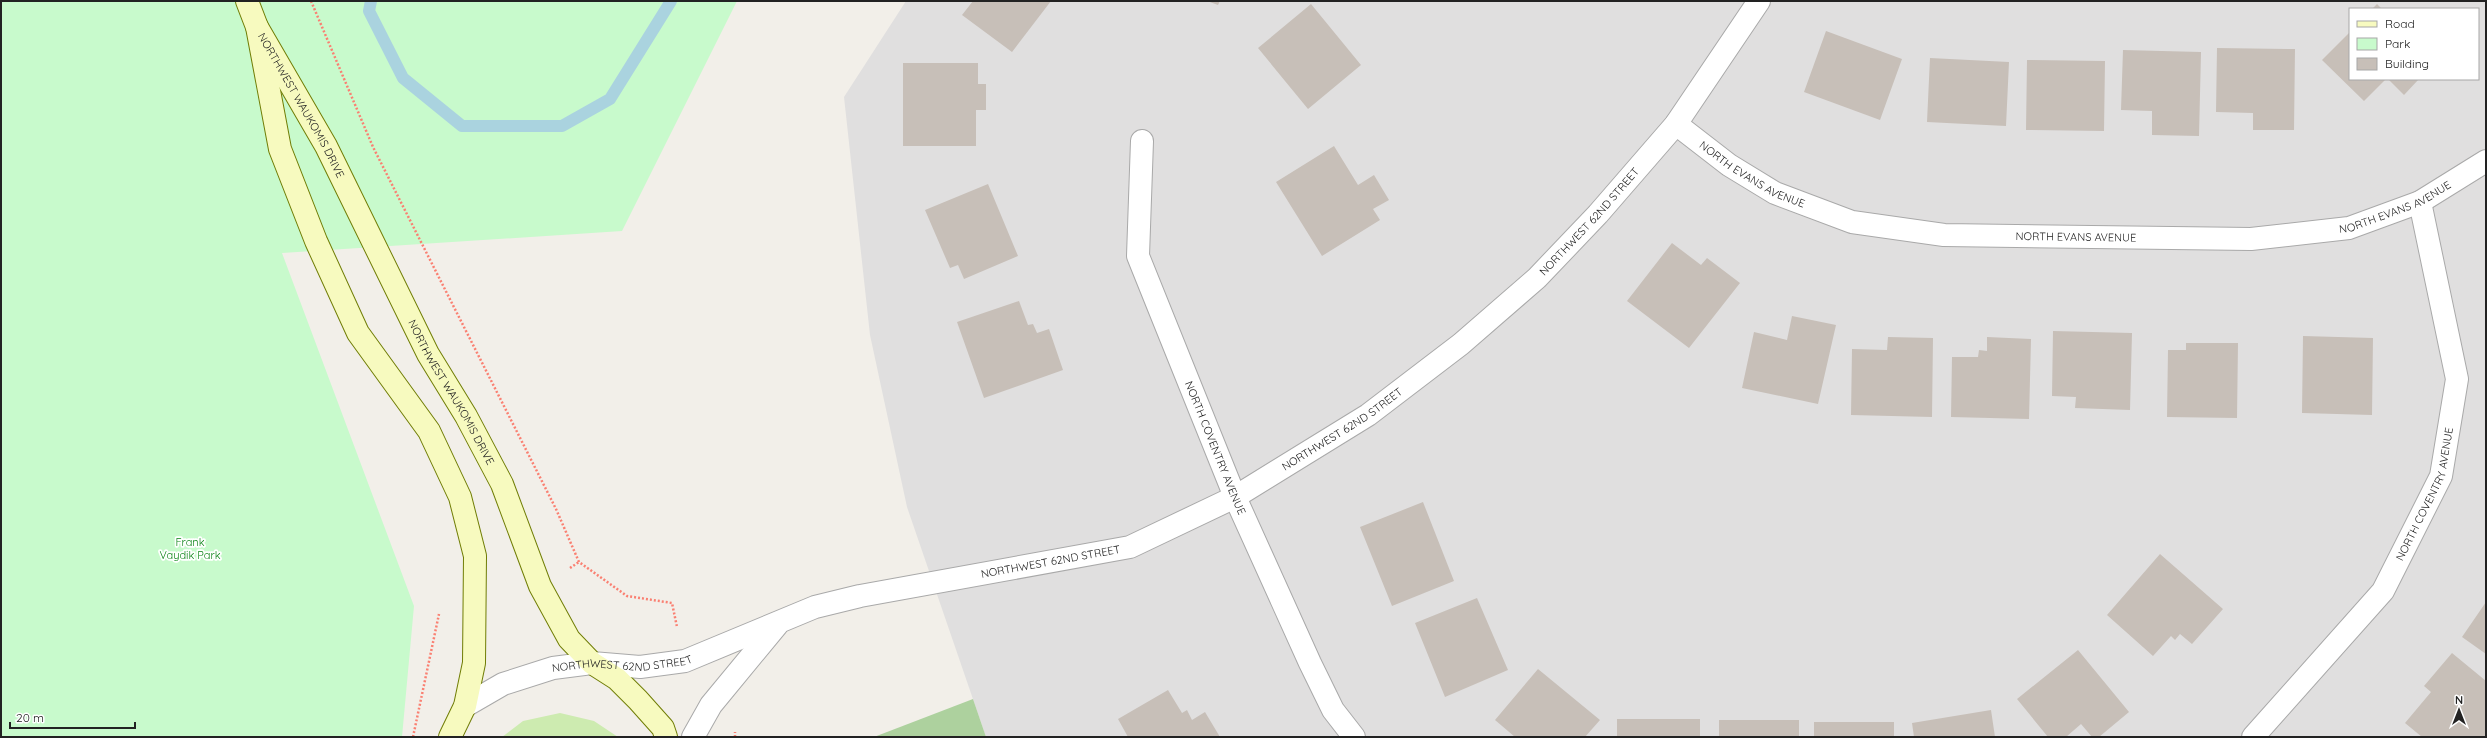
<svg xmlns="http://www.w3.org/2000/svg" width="2487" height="738" viewBox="0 0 2487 738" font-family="Quicksand,sans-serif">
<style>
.residential{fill:#e0dfdf;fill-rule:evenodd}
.grass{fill:#cdebb0}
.forest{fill:#add19e}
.park{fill:#c8facc}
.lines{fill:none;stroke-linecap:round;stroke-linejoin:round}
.stream{stroke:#aad3df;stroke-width:12}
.building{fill:#c7bfb8}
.minor-casing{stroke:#a9a9a9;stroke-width:24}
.secondary-casing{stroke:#707d05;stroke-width:24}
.path{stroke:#fa8072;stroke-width:2.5;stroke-dasharray:2 2;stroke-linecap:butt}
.minor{stroke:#fff;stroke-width:22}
.secondary{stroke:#f7fabf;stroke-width:22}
.labels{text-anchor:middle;stroke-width:3.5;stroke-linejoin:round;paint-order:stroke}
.street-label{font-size:11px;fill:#222;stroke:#fff}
.park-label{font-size:11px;fill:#0c8416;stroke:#fff}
</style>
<rect width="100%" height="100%" fill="#f2efe9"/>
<path class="residential" d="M906 1H2486V737H986L907 507 870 335 844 97ZM2350 9H2478V79H2350Z"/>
<path class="grass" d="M560 713 594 721 618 737H502L523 721Z"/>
<path class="forest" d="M973 699 986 737H874Z"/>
<path class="park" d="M1 1H737L622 231 282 253 414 606 402 737H1Z"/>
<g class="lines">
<path class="stream" d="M371 1 369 11 403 78 462 126H562L610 99 671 1"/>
</g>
<path class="building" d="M973 1H1051L1012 52 962 15Z
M1207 1H1220L1218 5Z
M1311 4 1361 65 1308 109 1258 48Z
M2377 4 2382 9H2372Z
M1826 31 1902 59 1880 120 1804 92Z
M2350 32V79H2386L2364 101 2322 60Z
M2217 48 2295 49 2294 130H2253V113L2216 112Z
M2123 50 2201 52 2199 136 2152 135V111L2121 110Z
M1930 58 2009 62 2006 126 1927 122Z
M2027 60 2105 61 2104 131 2026 130Z
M903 63H978V84H986V110H976V146H903Z
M2388 79H2419L2404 95Z
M1334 146 1358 185 1374 175 1389 200 1373 209 1380 220 1322 256 1276 182Z
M988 184 1018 256 964 279 958 265 950 268 925 210Z
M1672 243 1701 265 1707 258 1740 283 1689 348 1627 301Z
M1019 301 1028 325 1033 324 1037 333 1049 329 1063 370 984 398 957 322Z
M1792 316 1836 325 1818 404 1742 388 1754 332 1787 340Z
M2053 331 2132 333 2130 410 2075 408 2076 397 2052 396Z
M2303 336 2373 338 2372 415 2302 413Z
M1888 337 1933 338 1932 417 1851 415 1852 349 1887 350Z
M1987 337 2031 339 2029 419 1951 417 1952 357H1978L1979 350 1987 351Z
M2186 343H2238L2237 418 2167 417 2168 350H2186Z
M1423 502 1454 581 1392 606 1360 527Z
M2160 554 2223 609 2192 644 2180 634 2175 640 2171 636 2153 656 2107 615Z
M1477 598 1508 670 1445 697 1415 623Z
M2486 602V654L2462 637Z
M2078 650 2129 712 2099 737H2092L2081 724 2066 737H2048L2017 699Z
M2452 653 2486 681V737H2422L2405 723 2431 692 2424 686Z
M1538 669 1600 720 1585 737H1515L1495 720Z
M1168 690 1182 713 1187 710 1192 720 1205 712 1220 737H1128L1118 719Z
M1991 710 1995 737H1914L1912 723Z
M1617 719H1700V737H1617Z
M1719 720H1799V737H1719Z
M1814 722H1894V737H1814Z"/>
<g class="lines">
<defs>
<g id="minor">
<path id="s1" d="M1676 124 1729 165 1775 193 1852 222 1944 235 2251 239 2349 228 2420 202 2486 161"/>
<path id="s2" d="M1142 141 1138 256 1235 497 1310 663 1333 710 1354 737"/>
<path id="s3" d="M465 706 503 684 553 668 592 663 640 667 685 661 815 607 860 596 1130 547 1235 497 1368 415 1461 344 1537 278 1598 214 1676 124 1759 1"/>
<path d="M693 737 711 705 777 625"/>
<path id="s4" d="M2253 737 2383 591 2441 476 2457 379 2420 202"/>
</g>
<g id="secondary">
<path d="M247 1 257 27 280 149 316 241 358 333 429 431 460 497 475 556 474 663 465 706 450 737"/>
<path id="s5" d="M257 27 326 146 428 354 466 416 502 484 540 586 569 639 592 663 617 679 638 700 663 728 666 737"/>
</g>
</defs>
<use href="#minor" class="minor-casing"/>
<use href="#secondary" class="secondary-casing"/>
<path class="path" d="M311 1 373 147 556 509 579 562 627 596 672 603 677 627
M570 568 579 562
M413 737 439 614
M735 737V732"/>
<use href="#minor" class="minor"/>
<use href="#secondary" class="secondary"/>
</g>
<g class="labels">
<g class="street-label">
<text dy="4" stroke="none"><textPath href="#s5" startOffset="90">NORTHWEST WAUKOMIS DRIVE</textPath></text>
<text dy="4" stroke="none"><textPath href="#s1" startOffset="92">NORTH EVANS AVENUE</textPath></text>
<text dy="4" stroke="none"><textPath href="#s1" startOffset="752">NORTH EVANS AVENUE</textPath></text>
<text dy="4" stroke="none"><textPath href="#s3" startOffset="1258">NORTHWEST 62ND STREET</textPath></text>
<text dy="4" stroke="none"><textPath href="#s1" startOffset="428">NORTH EVANS AVENUE</textPath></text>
<text dy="4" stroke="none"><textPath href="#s5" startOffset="414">NORTHWEST WAUKOMIS DRIVE</textPath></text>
<text dy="4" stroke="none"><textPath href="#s3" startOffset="934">NORTHWEST 62ND STREET</textPath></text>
<text dy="4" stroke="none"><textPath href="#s2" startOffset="322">NORTH COVENTRY AVENUE</textPath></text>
<text dy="4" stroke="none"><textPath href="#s4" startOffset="302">NORTH COVENTRY AVENUE</textPath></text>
<text dy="4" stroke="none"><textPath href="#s3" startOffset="610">NORTHWEST 62ND STREET</textPath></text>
<text dy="4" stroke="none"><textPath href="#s3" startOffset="166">NORTHWEST 62ND STREET</textPath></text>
</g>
<g class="park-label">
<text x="190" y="546">Frank<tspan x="190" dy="13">Vaydik Park</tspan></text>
</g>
</g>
<rect width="2487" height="738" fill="none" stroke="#222222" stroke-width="4"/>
<rect x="2349" y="8" width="130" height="72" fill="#ffffff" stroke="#a7a7a7"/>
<rect x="2357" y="21" width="20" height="6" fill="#f7fabf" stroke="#a7a7a7"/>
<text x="2385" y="28" font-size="12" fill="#222222">Road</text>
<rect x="2357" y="38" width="20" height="12" fill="#c8facc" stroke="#a7a7a7"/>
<text x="2385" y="48" font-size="12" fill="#222222">Park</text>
<rect x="2357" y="58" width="20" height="12" fill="#c7bfb8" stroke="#a7a7a7"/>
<text x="2385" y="68" font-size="12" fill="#222222">Building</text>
<g transform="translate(2459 710)" stroke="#ffffff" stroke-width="3" paint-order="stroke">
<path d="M0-3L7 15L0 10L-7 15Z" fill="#222222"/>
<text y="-6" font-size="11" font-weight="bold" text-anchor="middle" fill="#222222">N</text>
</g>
<path d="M10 722v6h125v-6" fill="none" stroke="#222222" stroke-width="2"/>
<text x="16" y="722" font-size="12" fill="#222222" stroke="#ffffff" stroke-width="3" paint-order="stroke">20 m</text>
</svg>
